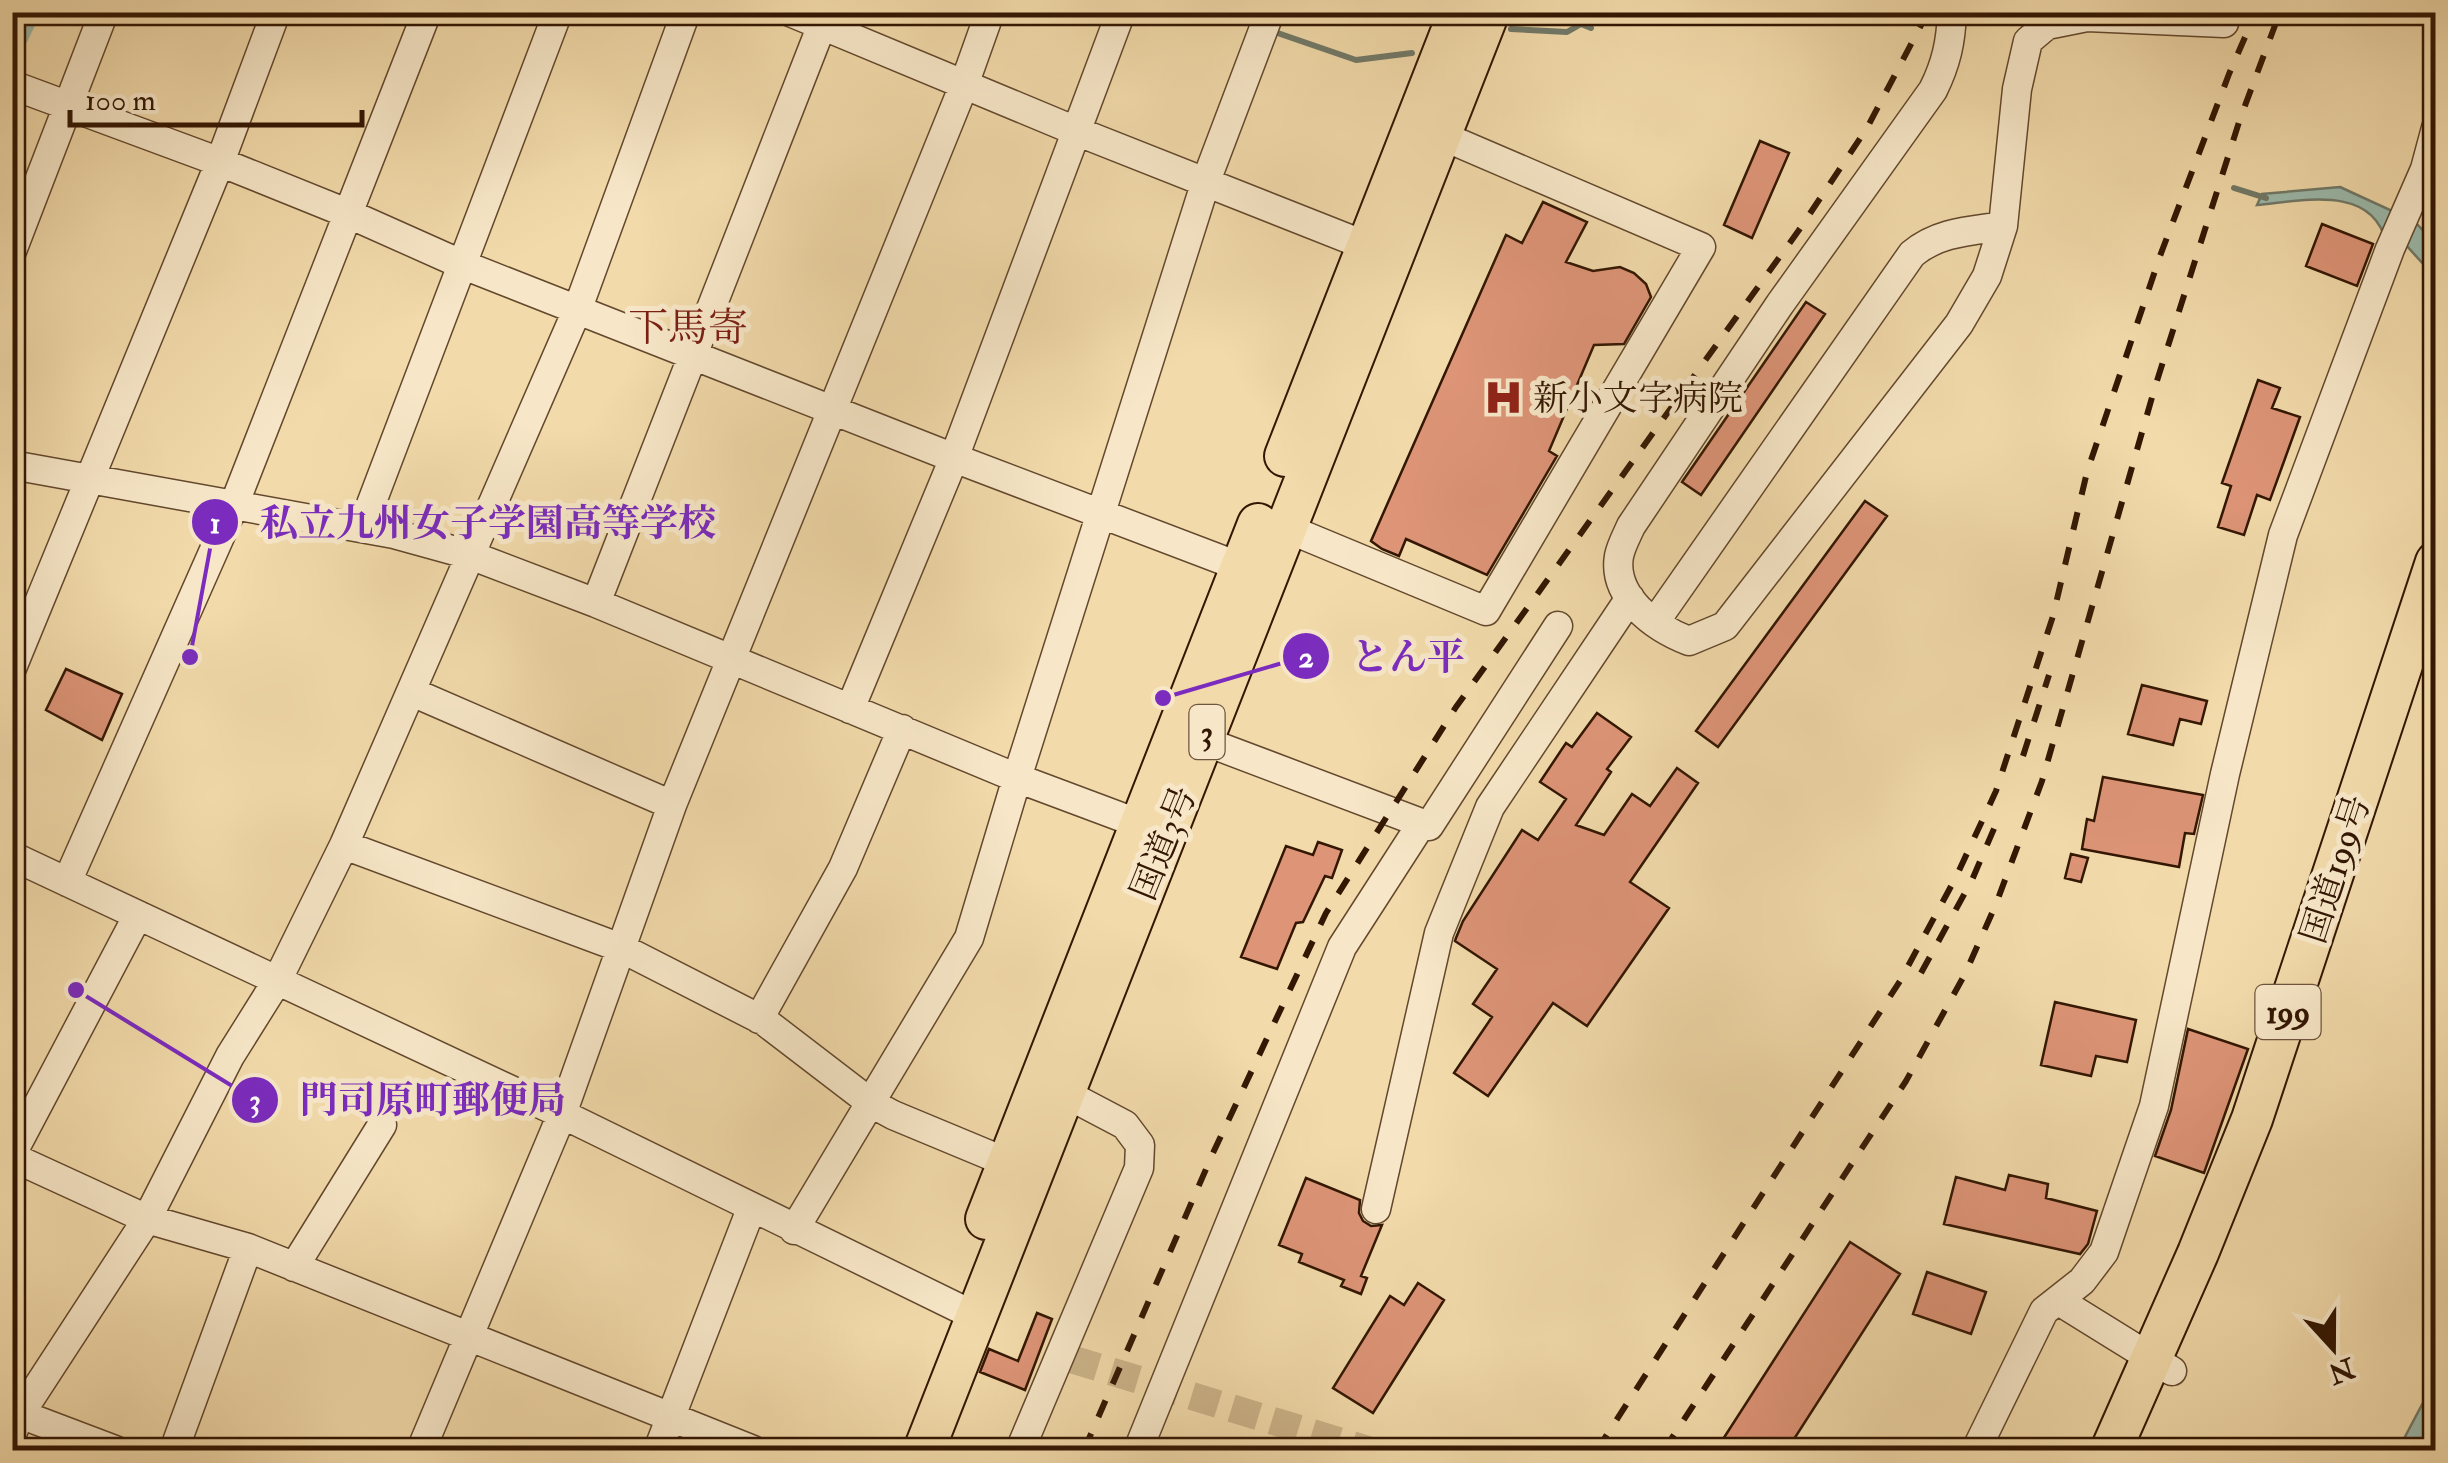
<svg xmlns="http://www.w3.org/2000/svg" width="2448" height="1463" viewBox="0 0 2448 1463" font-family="'IM FELL Double Pica','Noto Serif JP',serif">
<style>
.water{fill:#9bbaac;stroke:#717968;stroke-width:2.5}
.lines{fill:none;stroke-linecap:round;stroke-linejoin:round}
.stream{stroke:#717968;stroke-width:6}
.river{stroke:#9bbaac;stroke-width:35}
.building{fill:#dd9477;stroke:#331703;stroke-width:2.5}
.minor-tunnel{stroke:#ccb389;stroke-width:28;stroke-dasharray:28 14;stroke-linecap:butt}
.minor-casing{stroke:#63482d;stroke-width:31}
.highway-casing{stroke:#331703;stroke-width:44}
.minor{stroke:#f7e7c8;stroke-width:28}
.highway{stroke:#f2daaa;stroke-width:40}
.rail{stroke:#331703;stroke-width:6;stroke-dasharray:18 18;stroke-linecap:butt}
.labels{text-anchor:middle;stroke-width:10;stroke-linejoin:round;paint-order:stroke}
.shield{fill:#f7e7c8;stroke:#6e553e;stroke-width:2.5}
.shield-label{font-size:32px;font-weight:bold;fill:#331703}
.poi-label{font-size:35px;fill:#331703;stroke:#f7e7c8;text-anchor:start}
.street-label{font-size:35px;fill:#331703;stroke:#f7e7c8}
.quarter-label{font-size:40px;fill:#7a1f14;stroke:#f7e7c8}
.leader{fill:none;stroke:#7b2cbf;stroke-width:4}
.callout-dot{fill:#7b2cbf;stroke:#f7e7c8;stroke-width:4}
.mark-label{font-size:30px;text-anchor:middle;font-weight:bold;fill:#fff}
.callout-label{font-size:38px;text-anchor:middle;font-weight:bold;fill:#7b2cbf;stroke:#f7e7c8;stroke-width:10;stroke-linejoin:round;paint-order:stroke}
</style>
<rect width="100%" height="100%" fill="#f2daaa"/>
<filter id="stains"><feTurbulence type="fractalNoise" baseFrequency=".002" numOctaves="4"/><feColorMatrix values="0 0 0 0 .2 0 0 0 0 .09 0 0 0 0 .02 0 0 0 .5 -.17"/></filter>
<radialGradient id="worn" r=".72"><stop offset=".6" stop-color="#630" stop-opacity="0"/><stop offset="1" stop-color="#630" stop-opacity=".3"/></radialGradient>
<path class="water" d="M2340 187 2414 221 2435 243V277L2405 244 2386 242C2372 184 2302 201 2257 205L2262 194Z
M2435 1380V1450H2398Z"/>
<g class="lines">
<path class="stream" d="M1227 12 1257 26
M1581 24 1591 28
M1511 29 1567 32 1581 24
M1269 30 1356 60 1412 53
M2234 188 2266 198"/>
<path class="river" d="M12 33 22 12"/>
</g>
<path class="building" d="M1760 141 1789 153 1752 238 1724 225Z
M1543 202 1587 222 1566 262 1593 271 1620 267 1634 273 1646 284 1651 297 1624 344 1594 345 1549 451 1557 456 1487 575 1406 539 1399 556 1382 549 1371 541 1506 235 1522 243Z
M2322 224 2373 244 2357 286 2306 266Z
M1806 302 1825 314 1701 495 1682 482Z
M2258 380 2280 388 2272 408 2300 417 2270 500 2257 495 2244 535 2218 527 2231 486 2222 483Z
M1865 501 1887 516 1718 747 1696 731Z
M66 669 122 694 102 740 46 710Z
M2142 685 2207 701 2201 724 2180 719 2173 745 2128 734Z
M1597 713 1631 737 1607 769 1611 772 1576 825 1604 835 1632 794 1650 806 1677 768 1698 783 1630 882 1669 908 1587 1026 1553 1003 1488 1096 1454 1073 1492 1017 1473 1004 1497 969 1455 941 1456 938 1463 921 1522 830 1538 840 1566 799 1540 782 1566 743 1572 747Z
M2103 777 2203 795 2194 834 2185 833 2179 867 2082 849 2087 819 2094 821Z
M1318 842 1342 850 1332 878 1325 876 1303 922 1296 923 1277 969 1241 957 1286 846 1313 855Z
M2071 854 2088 858 2081 882 2065 878Z
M2055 1002 2136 1020 2127 1062 2096 1056 2091 1076 2041 1065Z
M2188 1029 2248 1049 2204 1173 2155 1156 2171 1110Z
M2009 1175 2048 1184 2046 1198 2097 1211 2088 1244 2080 1254 1944 1224 1956 1177 2005 1190Z
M1306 1178 1360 1200 1359 1213 1363 1221 1371 1226 1382 1225 1361 1276 1367 1278 1361 1294 1341 1286 1344 1280 1299 1262 1302 1254 1279 1245Z
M1850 1242 1900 1274 1787 1450H1716Z
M1927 1272 1986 1292 1971 1334 1913 1314Z
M1418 1283 1444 1300 1373 1413 1333 1388 1390 1296 1404 1305Z
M1037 1313 1052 1319 1025 1390 980 1372 989 1349 1018 1361Z"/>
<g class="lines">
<path class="minor-tunnel" d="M1071 1359 1368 1450"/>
<defs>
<path id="minor" d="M790 12 1076 131 1382 252
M1952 12C1951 42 1946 64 1933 90L1780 304 1631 526C1627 535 1621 546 1619 556 1612 597 1655 628 1689 641L1725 626 1959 324 1987 276 2003 226 2017 89 2028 41 2047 25 2087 17 2224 23
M12 85 220 162 349 214 461 264 954 458 1254 572
M12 251 104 12
M12 465 394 534 470 555 596 603 1017 778 1156 830
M362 528 558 12
M1286 528 1486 611 1701 247 1426 129
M596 603 827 12
M1655 622 1912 254C1938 232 1970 231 2003 226
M12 668 220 162 276 12
M412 692 672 805
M850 709 954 458 1121 12
M1204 741 1429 826 1558 626
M344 845 621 948 764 1021 871 1103 893 1115 1006 1162
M12 856 562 1114 975 1316
M67 882 234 505 427 12
M759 1019 843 868 902 729
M12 1154 138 915
M12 1157 147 1219 248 1248
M1376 1209 1439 933 1490 807 1630 598
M794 1230 969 938 1017 778 1206 181 1270 12
M294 1267 382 1125
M2059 1301 2172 1371
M12 1411 115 1450
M12 1434 20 1414 147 1219 230 1056 277 981 344 845 578 308 686 12
M174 1450 248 1248 753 1450
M421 1450 562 1114 672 805 964 85 990 12
M658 1450 751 1209
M1020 1450 1139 1168 1140 1145 1125 1125 1051 1086
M1138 1450 1342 947 1422 823
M1976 1450 2044 1311 2082 1281 2104 1252 2154 1106 2225 774 2283 535 2390 249 2425 169 2436 128"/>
<path id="highway" d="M1285 456 1459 12
M986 1219 1258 524
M924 1450 1489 12
M2111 1450 2198 1253 2252 1119 2436 562"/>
</defs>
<use href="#minor" class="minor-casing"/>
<use href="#highway" class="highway-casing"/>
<use href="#minor" class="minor"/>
<use href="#highway" class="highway"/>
<path class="rail" d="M2023 756 2049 675
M1921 973 1972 880 1999 817
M1084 1450 1213 1153 1326 913 1456 707 1799 230 1867 128 1928 12
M1597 1450 1900 981 1956 877 1996 791 2053 616 2087 472 2160 256 2229 74 2256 12
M1664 1450 1906 1081 1965 974 1996 904 2042 781 2155 387 2240 119 2280 12"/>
</g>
<defs>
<symbol id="hospital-bare" viewBox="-9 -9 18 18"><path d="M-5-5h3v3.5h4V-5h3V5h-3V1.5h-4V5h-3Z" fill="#8f2418" stroke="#f7e7c8" stroke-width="2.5" paint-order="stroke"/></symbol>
</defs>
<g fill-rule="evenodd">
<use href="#hospital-bare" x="1476" y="370" width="55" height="55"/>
</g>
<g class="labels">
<g class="shield">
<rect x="1189.5" y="705" width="35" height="54" rx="8"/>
<rect x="2255.5" y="985" width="65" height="54" rx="8"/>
</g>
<g class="shield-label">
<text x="1207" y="743">3</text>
<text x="2288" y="1023">199</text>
</g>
<g class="poi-label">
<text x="1533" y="410">新小文字病院</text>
</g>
<g class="street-label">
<text transform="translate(1163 843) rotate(-68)" y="12">国道3号</text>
<text transform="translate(2335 869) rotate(-72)" y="12">国道199号</text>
</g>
<g class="quarter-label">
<text x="688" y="341">下馬寄</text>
</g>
</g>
<path class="leader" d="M190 657L215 522M1163 698L1306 656M76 990L255 1100"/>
<g class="callout-dot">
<circle cx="190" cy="657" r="10"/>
<circle cx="1163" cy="698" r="10"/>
<circle cx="76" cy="990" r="10"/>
<circle cx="215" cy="522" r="25"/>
<circle cx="1306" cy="656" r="25"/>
<circle cx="255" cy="1100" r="25"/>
</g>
<g class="mark-label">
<text x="215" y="533">1</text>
<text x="1306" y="667">2</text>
<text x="255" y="1110">3</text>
</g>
<g class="callout-label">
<text x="488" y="536">私立九州女子学園高等学校</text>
<text x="1408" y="670">とん平</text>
<text x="433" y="1113">門司原町郵便局</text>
</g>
<rect width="2448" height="1463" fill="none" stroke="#f2daaa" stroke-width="50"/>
<rect x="15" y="15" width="2418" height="1433" fill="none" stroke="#331703" stroke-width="5"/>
<rect x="25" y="25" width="2398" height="1413" fill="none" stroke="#331703" stroke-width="2.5"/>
<g transform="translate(2333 1348) rotate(159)" stroke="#f7e7c8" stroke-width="8" paint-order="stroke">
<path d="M0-8L18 38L0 25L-18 38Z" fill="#331703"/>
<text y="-15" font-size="28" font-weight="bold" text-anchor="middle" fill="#331703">N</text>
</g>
<path d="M70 110v15h292v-15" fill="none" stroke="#331703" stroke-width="5"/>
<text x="85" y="110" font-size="30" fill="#331703" stroke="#f7e7c8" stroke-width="8" paint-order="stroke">100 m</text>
<rect width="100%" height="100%" filter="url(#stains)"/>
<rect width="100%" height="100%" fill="url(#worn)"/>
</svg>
